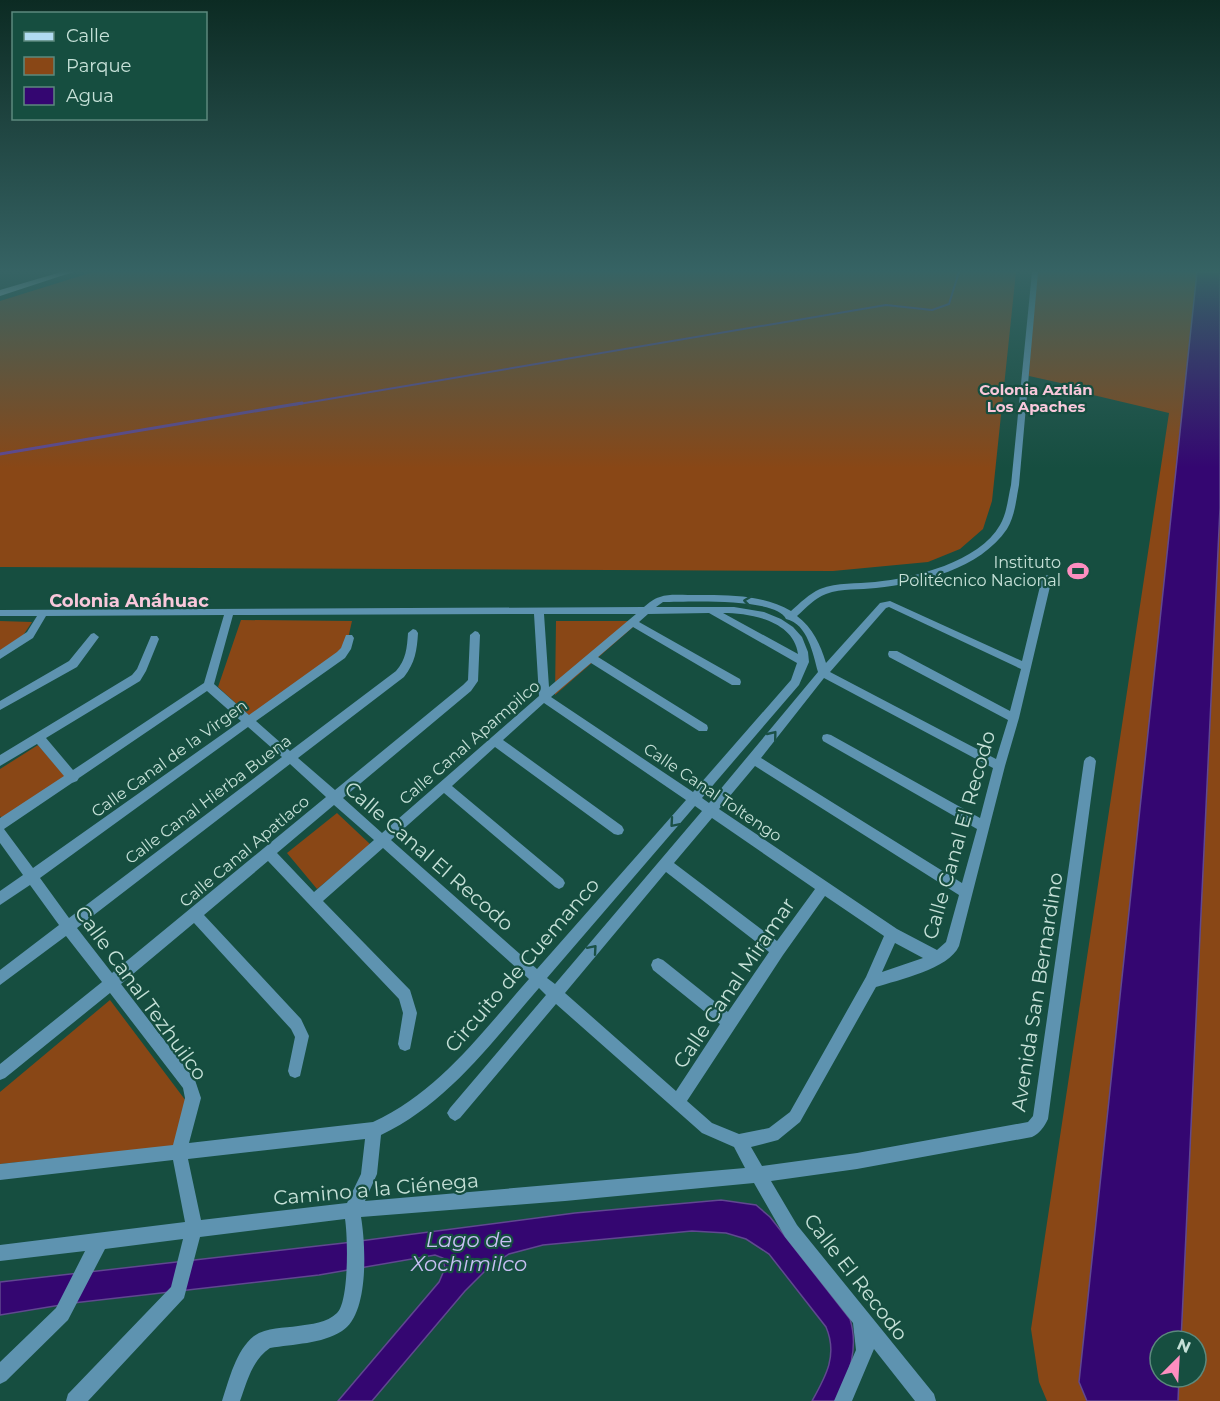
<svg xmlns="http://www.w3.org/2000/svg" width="1220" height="1401" viewBox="0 0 1220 1401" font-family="Montserrat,sans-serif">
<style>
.green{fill:#894716;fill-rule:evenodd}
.water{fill:#340671;stroke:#604890;stroke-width:1.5}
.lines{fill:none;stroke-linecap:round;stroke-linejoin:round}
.stream-far1{stroke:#604890;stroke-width:2}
.stream{stroke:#604890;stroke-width:3}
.minor{fill:#5e93b0;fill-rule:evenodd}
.major{fill:#b1daf1;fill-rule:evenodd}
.oneway{stroke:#1a5146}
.labels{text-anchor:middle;stroke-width:4.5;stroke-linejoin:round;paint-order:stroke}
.far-neighbourhood-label{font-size:15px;font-weight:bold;fill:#f9c8db;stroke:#164e40}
.poi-label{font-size:16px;fill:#c6e1d8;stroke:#164e40;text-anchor:end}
.street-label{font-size:16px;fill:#c6e1d8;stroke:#164e40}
.neighbourhood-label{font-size:18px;font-weight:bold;fill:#f9c8db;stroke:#164e40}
.near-street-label{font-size:20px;fill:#c6e1d8;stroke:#164e40}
.near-water-label{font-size:21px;font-style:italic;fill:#c8bff4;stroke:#164e40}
</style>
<rect width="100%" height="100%" fill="#164e40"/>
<path class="green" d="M93 272H1016L992 501 983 529 960 549 928 562 833 571 0 567V301Z
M1035 272H1220V1401H1047L1039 1382 1031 1329 1169 413 1072 390 1065 384 1029 376ZM1160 1341H1196V1377H1160Z
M241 620 352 621 345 652 251 717 218 687Z
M0 621 32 622 20 640 0 652Z
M556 621H640L555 695Z
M38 745 70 782 6 824 0 816V769Z
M337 813 371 845 317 889 287 853Z
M110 1000 189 1105 183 1145 0 1164V1092Z"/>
<path class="water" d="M1197 272H1220V508L1181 1341H1160V1377H1179L1178 1401H1087L1079 1382Z
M721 1200 756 1205 770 1217 850 1319C859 1348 849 1375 837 1401H812C826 1376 838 1355 826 1327L769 1254 746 1239 726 1233 692 1231 543 1245 509 1254 488 1268 465 1291 372 1401H338L439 1282 445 1268 443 1258 435 1255 319 1275 73 1303 0 1315V1282L344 1243 575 1213Z"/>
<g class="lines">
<path class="stream-far1" d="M293 405 886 305 932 310 949 304 959 272"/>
<path class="stream" d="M0 454 302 403"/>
<path class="minor" d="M1032 272H1038L1019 485C1016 500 1015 516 1007 529 980 569 921 583 876 588 860 590 842 588 826 594 815 598 806 608 797 616 813 628 820 644 826 663L880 603 890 601 1022 661 1042 578 1047 575 1052 578 1019 718 1005 766 959 946C949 969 898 980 876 987L800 1122 778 1140 751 1147 762 1166 857 1153 1028 1122 1033 1116 1084 761 1086 758 1090 756 1094 758 1096 761 1048 1119C1044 1127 1040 1133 1032 1137L857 1169 771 1181 797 1225 934 1394 936 1401H915L874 1349 852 1401H834L856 1350 853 1323 785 1237 754 1183 565 1201 361 1217C366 1246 369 1315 342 1331 322 1344 293 1344 270 1348 252 1360 247 1382 240 1401H222C229 1380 236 1350 254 1336 267 1327 284 1328 298 1326 311 1324 327 1323 337 1313 349 1302 348 1237 345 1219L200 1237 184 1298 88 1401H66L68 1394 171 1287 183 1239 105 1249 68 1320 6 1381 0 1384V1362L56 1308 85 1251 0 1261V1245L185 1222 173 1160 0 1180V1164L173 1145 185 1098 183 1088 110 993 5 1078 0 1080V1064L102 982 66 936 0 985V970L59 925 30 885 0 905V891L23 875 0 843V818L64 776 37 744 0 766V755L132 675 137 669 151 636H157L159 639 146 671 140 681 46 738 73 770 204 683 224 615 46 616 33 638 0 659V650L27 632 37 616H0V610L644 607C649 603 653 599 660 597 668 594 679 595 688 595 722 595 760 593 791 611 800 603 809 594 820 589 838 582 856 584 875 582 914 578 979 562 1000 525 1007 513 1008 498 1011 485ZM663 602C686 602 776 597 786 619 808 624 813 654 818 672L709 803 702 798 799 685 809 662 808 652 802 637 793 627 781 619 764 612 734 607H656ZM889 607 1021 669 1010 711 897 651H889L888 654 889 657 1008 720 996 759 830 672 886 608ZM709 613 797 663 791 680 693 792 551 697 591 663 699 731H707L708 728 707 725 598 657 633 627 732 685H740L741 682 740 679 639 622 648 614ZM723 613C751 613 794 621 798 654ZM534 614 539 696 382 833 343 798 471 691 478 681 480 635 478 632 475 631 470 635 468 680 463 685 335 790 298 758 404 677C415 663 417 650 418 633L416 630 413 629 408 633C407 648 406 660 396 671L290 751 256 721 345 658 351 649 354 638 352 635H346L341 648 337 652 249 715 214 684 233 615ZM544 614H636L549 687ZM824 678 993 768 980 818 831 735 827 734 823 735 822 738 823 741 977 829 962 883 761 758ZM207 691 241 721 33 868 4 829 72 783 77 781 79 778ZM544 703 686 800 537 969 391 840 444 793 555 887 559 889 563 887 565 883 563 879 452 786 495 747 614 834 618 835 622 834 624 830 622 826 503 740ZM248 727 282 757 69 918 40 878ZM290 764 326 797 112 973 77 928ZM755 766 959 895 946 942 937 950 897 929 719 809ZM334 805 374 840 314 892 277 853ZM695 806 702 811 555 984 547 978ZM712 818 815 889 777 941 674 863ZM383 848 529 979C482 1032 439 1092 373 1122L189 1143 201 1098 195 1080 121 984 194 923 291 1029 295 1037 288 1071 290 1076 295 1078 300 1076 309 1036 301 1019 204 915 268 861 399 999 403 1013 398 1044 400 1049 405 1051 410 1049 417 1013 410 990 323 901ZM666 872 769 952 728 1012 663 960 658 958 653 960 651 965 653 970 720 1024 676 1091 565 993ZM825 896 884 936 866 977 790 1112 769 1128 739 1134 712 1123 687 1101 783 955ZM895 943 923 958 882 972ZM539 988 546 995 450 1108 447 1113 450 1118 455 1121 460 1118 556 1004 702 1133 734 1147 745 1168 365 1201 377 1174 381 1135C448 1103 491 1043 539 988ZM365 1139 361 1174 347 1203 201 1220 188 1159Z
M94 633 99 637 77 667 0 710V701L69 661 91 634Z"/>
<path class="major" d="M61 272H73L0 296V290Z"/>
</g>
<defs><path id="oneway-chevron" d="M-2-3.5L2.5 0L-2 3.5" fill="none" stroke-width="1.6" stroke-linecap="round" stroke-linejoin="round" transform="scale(1.5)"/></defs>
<g class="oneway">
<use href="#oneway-chevron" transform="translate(748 601) rotate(-173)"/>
<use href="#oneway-chevron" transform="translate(773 735) rotate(-51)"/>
<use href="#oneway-chevron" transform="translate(674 823) rotate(131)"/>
<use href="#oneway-chevron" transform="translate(593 949) rotate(-49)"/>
</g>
<linearGradient id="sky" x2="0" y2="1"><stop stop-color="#0c2b23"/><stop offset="0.58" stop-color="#366364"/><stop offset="1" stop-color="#366364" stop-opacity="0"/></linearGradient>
<rect width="1220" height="468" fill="url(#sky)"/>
<defs>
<symbol id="stadium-bare" viewBox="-9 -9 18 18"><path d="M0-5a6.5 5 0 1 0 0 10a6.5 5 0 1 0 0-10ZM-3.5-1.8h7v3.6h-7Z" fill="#fd8ec0" stroke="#164e40" stroke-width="2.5" paint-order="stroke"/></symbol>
</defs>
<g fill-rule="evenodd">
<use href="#stadium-bare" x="1063" y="556" width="30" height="30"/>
</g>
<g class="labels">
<g class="far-neighbourhood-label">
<text x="1036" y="395">Colonia Aztlán<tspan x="1036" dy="17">Los Apaches</tspan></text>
</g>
<g class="poi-label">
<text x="1061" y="568">Instituto<tspan x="1061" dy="18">Politécnico Nacional</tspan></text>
</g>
<g class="street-label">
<text transform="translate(469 742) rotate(-41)" y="6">Calle Canal Apampilco</text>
<text transform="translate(169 758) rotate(-36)" y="6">Calle Canal de la Virgen</text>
<text transform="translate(713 792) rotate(34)" y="6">Calle Canal Toltengo</text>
<text transform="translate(208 799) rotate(-37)" y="6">Calle Canal Hierba Buena</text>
<text transform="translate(244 851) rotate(-40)" y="6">Calle Canal Apatlaco</text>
</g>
<g class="neighbourhood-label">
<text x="129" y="607">Colonia Anáhuac</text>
</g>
<g class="near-street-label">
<text transform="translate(959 835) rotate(-74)" y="7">Calle Canal El Recodo</text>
<text transform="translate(429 856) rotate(41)" y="7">Calle Canal El Recodo</text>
<text transform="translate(522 965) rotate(-49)" y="7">Circuito de Cuemanco</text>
<text transform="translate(734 983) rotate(-56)" y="7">Calle Canal Miramar</text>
<text transform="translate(1037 992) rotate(-81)" y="7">Avenida San Bernardino</text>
<text transform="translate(141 993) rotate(54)" y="7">Calle Canal Tezhuilco</text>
<text transform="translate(376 1189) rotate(-5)" y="7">Camino a la Ciénega</text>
<text transform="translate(856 1277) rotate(52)" y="7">Calle El Recodo</text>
</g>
<g class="near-water-label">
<text x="469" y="1247">Lago de<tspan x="469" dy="24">Xochimilco</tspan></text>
</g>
</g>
<rect x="12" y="12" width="195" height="108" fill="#164e40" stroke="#5c897d" stroke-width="1.5"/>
<rect x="24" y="32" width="30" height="9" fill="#b1daf1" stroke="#5c897d" stroke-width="1.5"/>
<text x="66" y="42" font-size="18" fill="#c6e1d8">Calle</text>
<rect x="24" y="57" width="30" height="18" fill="#894716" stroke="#5c897d" stroke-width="1.5"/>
<text x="66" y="72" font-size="18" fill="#c6e1d8">Parque</text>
<rect x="24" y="87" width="30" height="18" fill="#340671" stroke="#5c897d" stroke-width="1.5"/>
<text x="66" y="102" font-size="18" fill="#c6e1d8">Agua</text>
<g transform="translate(1178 1359) rotate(24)"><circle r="28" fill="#164e40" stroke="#5c897d" stroke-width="1.5"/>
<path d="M0-4.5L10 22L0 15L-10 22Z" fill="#fd8ec0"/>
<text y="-9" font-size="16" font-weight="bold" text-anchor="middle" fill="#c6e1d8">N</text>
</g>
</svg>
